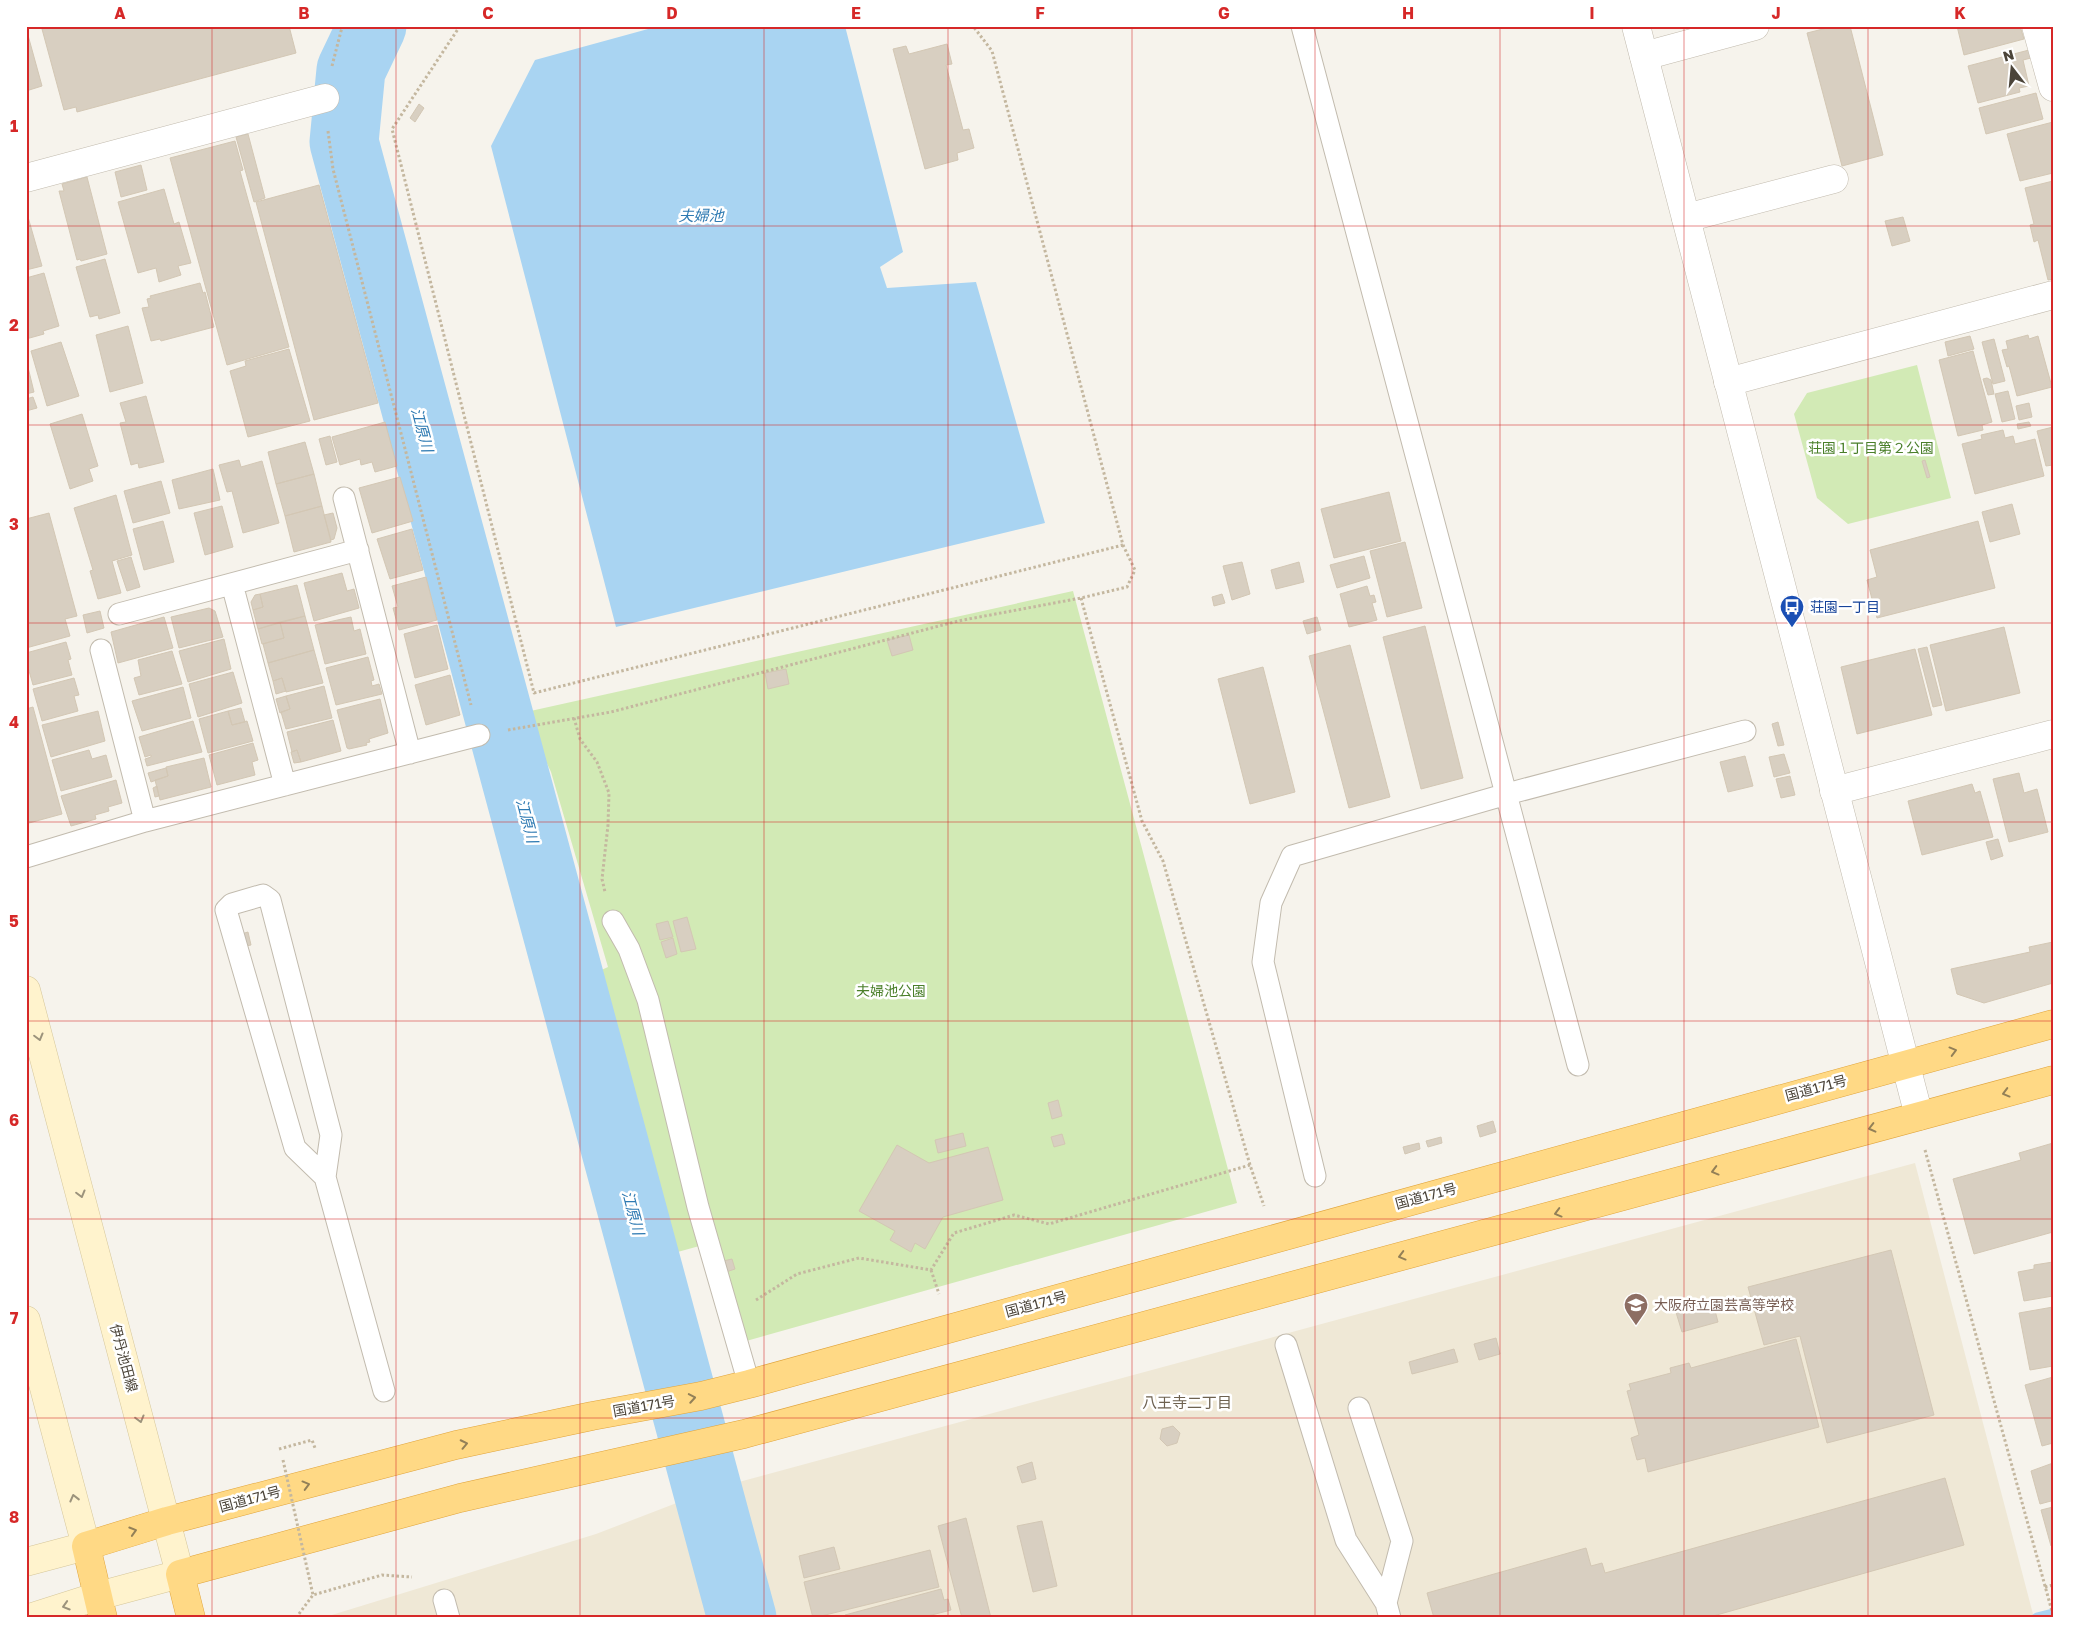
<svg xmlns="http://www.w3.org/2000/svg" width="2079" height="1644" viewBox="0 0 2079 1644" font-family="'Golos Text','Noto Sans JP',sans-serif">
<style>
.education{fill:#efe8d6}
.green{fill:#d2eab5}
.water{fill:#a9d4f2}
.lines{fill:none;stroke-linecap:round;stroke-linejoin:round}
.stream{stroke:#a9d4f2;stroke-width:11}
.river{stroke:#a9d4f2;stroke-width:69}
.building{fill:#d8cfc1;stroke:#d3c7b4}
.service-casing{stroke:#c2bbae;stroke-width:23}
.minor-casing{stroke:#c2bbae;stroke-width:29}
.tertiary-casing{stroke:#c2bbae;stroke-width:29}
.secondary-casing{stroke:#d6c79b;stroke-width:29}
.trunk-casing{stroke:#e0a43c;stroke-width:29}
.path{stroke:#c4b79f;stroke-width:3;stroke-dasharray:2.5 2.5;stroke-linecap:butt}
.service{stroke:#fff;stroke-width:21}
.minor{stroke:#fff;stroke-width:28}
.tertiary{stroke:#fff;stroke-width:28}
.secondary{stroke:#fff3cd;stroke-width:28}
.trunk{stroke:#ffd985;stroke-width:28}
.path-bridge{stroke:#c4b79f;stroke-width:3;stroke-dasharray:2.5 2.5;stroke-linecap:butt}
.oneway{stroke:#9c937c}
.oneway2{stroke:#938057}
.grid{fill:none;stroke:#d62828;stroke-width:1;stroke-opacity:0.55}
.labels{text-anchor:middle;stroke-width:5;stroke-linejoin:round;paint-order:stroke}
.park-label{font-size:14px;fill:#4a7f2a;stroke:#fff}
.transit-label{font-size:14px;fill:#164399;stroke:#fff;text-anchor:start}
.street-label{font-size:14px;fill:#4b4439;stroke:#fff}
.education-label{font-size:14px;fill:#785e54;stroke:#fff;text-anchor:start}
.water-label{font-size:15px;font-style:italic;fill:#2e7ab2;stroke:#fff}
.neighbourhood-label{font-size:15px;fill:#6e6250;stroke:#fff}
.neatline{fill:none;stroke:#d62828;stroke-width:2}
.grid-label{font-size:16px;text-anchor:middle;font-weight:bold;fill:#d62828}
</style>
<rect width="100%" height="100%" fill="#f6f3ec"/>
<path class="education" d="M1915 1163 2034 1618H322L596 1534 713 1489Z"/>
<path class="green" d="M1917 365 1951 498 1848 524 1817 498 1794 414 1807 393Z
M1073 591 1237 1203 732 1345 703 1245 674 1253 597 972 608 967 551 772 532 732 526 712Z"/>
<path class="water" d="M659 26H845L903 252 880 267 887 288 976 282 1045 523 616 627 491 146 535 60Z"/>
<g class="lines">
<path class="stream" d="M2037 1618 2053 1614"/>
<path class="river" d="M372 26 351 70 344 142 742 1618"/>
</g>
<path class="building" d="M289 26 296 53 77 112 76 107 64 110 42 29 52 26Z
M1835 26H1850L1883 155 1842 166 1807 33Z
M1957 26H2020L2024 39 1964 55Z
M26 28 42 86 26 91Z
M947 44 952 64 946 65 963 130 969 129 974 148 957 153 958 160 925 169 893 49 906 46 909 54Z
M2029 50 2031 58 2023 60 2029 86 2019 88 2020 92 1978 103 1968 66Z
M2036 93 2043 119 1986 134 1979 108Z
M419 104 424 108 415 122 410 118Z
M2053 122V173L2020 181 2007 134Z
M248 134 265 198 254 202 236 137Z
M235 141 243 170 240 171 289 347 227 365 170 158Z
M141 165 147 190 121 197 115 172Z
M87 177 107 254 81 261 80 259 77 260 59 191H64L62 184Z
M2053 181V279L2048 280 2038 240 2034 242 2030 225 2034 224 2025 188Z
M319 185 378 403 314 420 256 202Z
M164 189 174 224 179 222 191 263 178 266 181 275 159 282 156 268 138 273 118 202Z
M26 210 42 266 26 270Z
M1903 217 1910 241 1892 246 1885 221Z
M105 259 120 313 99 319 98 315 90 317 76 267Z
M44 273 59 326 43 331 44 334 26 339V278Z
M200 283 203 293 205 292 214 327 161 341 160 339 151 341 142 308 149 307 147 299 151 298 150 296Z
M128 326 143 383 110 392 96 335Z
M2028 335 2029 339 2038 336 2052 387 2017 396 2009 366 2007 367 2002 350 2008 349 2006 341Z
M1970 336 1974 349 1948 356 1945 342Z
M1994 339 2005 381 1993 384 1982 342Z
M61 342 79 396 47 406 31 351Z
M289 349 310 421 248 437 230 371 246 366 245 361Z
M1973 351 1992 422 1982 425 1983 430 1958 436 1939 360Z
M26 359 34 392 26 394Z
M1987 378 1991 380 1994 394 1988 395 1983 379Z
M2008 391 2015 419 2002 422 1995 394Z
M146 396 164 462 139 468 138 463 131 465 120 423 126 422 120 403Z
M33 397 37 408 26 411V399Z
M2029 403 2032 417 2019 420 2016 406Z
M82 414 98 466 89 469 93 481 70 489 50 424Z
M385 422 397 466 375 472 372 462 361 465 360 459 340 465 332 437Z
M2029 422 2031 426 2018 429 2017 424Z
M2053 427V465L2046 466 2037 431Z
M2003 430 2005 438 2013 436 2015 444 2035 439 2044 476 1975 494 1962 444 1982 439 1981 435Z
M330 436 337 462 326 465 319 439Z
M305 442 314 474 276 484 268 452Z
M239 460 241 467 262 461 279 523 243 533 232 491 227 492 219 465Z
M1925 460 1930 477 1927 478 1922 461Z
M213 469 220 500 179 509 172 480Z
M314 474 322 506 285 516 276 484Z
M400 477 413 521 372 533 359 488Z
M161 481 170 513 133 523 124 491Z
M1389 492 1401 541 1334 558 1321 509Z
M116 495 132 555 112 561 121 593 98 599 90 571 93 570 74 508Z
M2012 504 2020 534 1990 542 1982 512Z
M222 506 233 547 205 555 194 513Z
M322 506 331 542 294 552 285 516Z
M49 513 77 616 65 619 70 636 26 648V519Z
M333 513 337 528 334 539 331 540 324 515Z
M163 521 174 562 144 570 133 529Z
M1978 521 1995 588 1877 618 1867 580 1877 577 1870 550Z
M412 529 423 570 390 579 377 539Z
M1405 542 1422 608 1387 617 1370 551Z
M1364 556 1370 578 1337 588 1330 565Z
M131 557 140 587 127 591 117 561Z
M1242 562 1250 594 1232 600 1223 566Z
M1299 562 1304 582 1276 589 1271 570Z
M342 573 347 591 354 589 359 608 314 621 304 583Z
M426 577 437 620 399 630 393 608 398 607 392 586Z
M297 585 305 616 258 629 253 610 263 607 260 594Z
M1367 586 1370 596 1374 595 1376 602 1372 603 1377 620 1349 627 1340 594Z
M260 594 263 607 253 610 251 602 255 595Z
M1222 594 1225 603 1214 606 1212 597Z
M209 608 215 611 223 637 179 648 171 617Z
M100 611 104 628 87 633 83 615Z
M305 616 314 650 268 663 263 644 284 638 280 622Z
M164 617 173 648 118 663 111 632Z
M351 617 354 631 360 629 366 654 325 664 315 625Z
M1317 617 1321 630 1307 634 1303 621Z
M280 622 284 638 262 644 258 629Z
M437 625 448 669 415 678 404 634Z
M1425 626 1463 778 1421 789 1383 637Z
M2004 627 2020 693 1946 711 1930 645Z
M909 635 913 650 892 656 887 640Z
M224 639 231 669 188 682 179 651Z
M66 642 71 659 68 660 72 675 33 685 26 660V653Z
M1350 645 1390 797 1349 808 1309 656Z
M1927 647 1942 705 1933 707 1918 649Z
M1915 649 1932 715 1857 734 1841 667Z
M314 650 323 683 286 692 282 678 273 681 268 663Z
M172 651 182 684 139 695 134 678 141 676 138 660Z
M368 657 374 680 371 681 372 686 379 684 382 694 336 705 326 668Z
M1263 667 1295 792 1250 804 1218 679Z
M786 669 789 684 768 689 765 673Z
M233 672 242 703 198 717 189 684Z
M450 675 460 715 426 725 415 685Z
M74 678 79 695 74 696 78 711 42 721 33 689Z
M282 678 286 691 276 694 273 681Z
M324 686 332 718 286 729 281 712 290 709 286 696Z
M183 687 191 718 142 731 132 701Z
M286 696 290 709 280 713 276 699Z
M380 699 388 733 369 739 370 742 366 743 367 745 349 749 347 748 337 710Z
M33 707 62 814 29 823 26 811V709Z
M241 708 245 722 232 725 228 711Z
M98 711 105 741 51 757 42 725Z
M228 711 232 725 247 721 253 741 208 753 199 719Z
M333 720 341 751 301 762 297 750 292 752 287 732Z
M193 721 202 752 147 766 145 759 151 757V755L145 757 139 737Z
M1778 722 1784 745 1778 746 1772 724Z
M253 743 258 760 252 762 255 775 217 785 209 755Z
M89 750 92 759 106 755 112 777 61 791 52 760Z
M297 750 301 762 294 763 291 752Z
M1784 754 1790 773 1774 777 1769 757Z
M1745 756 1753 786 1728 792 1720 762Z
M204 758 211 787 160 800 155 780 168 776 166 767Z
M166 768 168 776 151 782 148 773Z
M2019 773 2024 793 2037 789 2048 832 2009 842 1993 779Z
M1790 776 1795 795 1781 798 1776 779Z
M116 780 122 803 108 807 109 811 95 815 96 819 71 826 61 796Z
M1972 784 1975 793 1980 791 1993 837 1922 855 1908 801Z
M157 786 159 796 155 797 153 788Z
M1998 839 2003 856 1991 860 1986 842Z
M687 917 696 949 681 952 673 921Z
M668 921 673 937 660 940 656 924Z
M248 932 251 945 241 947 238 935Z
M673 938 677 954 666 958 661 942Z
M2053 942V983L1984 1003 1957 994 1951 969 2030 952 2029 947Z
M1058 1100 1062 1116 1052 1119 1048 1103Z
M1493 1121 1496 1132 1480 1137 1477 1126Z
M963 1133 966 1146 938 1153 935 1140Z
M1062 1134 1065 1144 1054 1147 1051 1137Z
M1441 1137 1442 1143 1428 1147 1426 1141Z
M1419 1143 1420 1149 1405 1154 1403 1147Z
M2053 1143V1232L1974 1254 1953 1179 2021 1160 2019 1153Z
M897 1145 929 1163 988 1147 1003 1200 943 1217 925 1249 915 1243 911 1252 890 1240 895 1231 859 1211Z
M1891 1250 1934 1415 1827 1443 1800 1336 1764 1345 1748 1287Z
M732 1259 735 1269 726 1272 723 1261Z
M2053 1262V1296L2024 1301 2018 1272 2034 1269V1265Z
M1712 1299 1718 1322 1682 1332 1675 1309Z
M2053 1307V1366L2030 1370 2019 1313Z
M1496 1338 1500 1354 1479 1360 1474 1344Z
M1796 1339 1819 1427 1648 1472 1645 1458 1637 1460 1631 1438 1639 1435 1627 1391 1631 1390 1629 1384 1671 1373 1670 1368 1689 1363 1691 1368Z
M1454 1349 1458 1362 1412 1374 1409 1362Z
M2053 1377V1443L2042 1446 2025 1385Z
M1173 1426 1180 1433 1177 1443 1167 1446 1160 1439 1162 1429Z
M1032 1462 1036 1479 1022 1483 1017 1467Z
M2053 1463V1504L2051 1501 2040 1504 2031 1471Z
M1945 1478 1964 1545 1706 1618H1434L1427 1593 1586 1548 1591 1566 1602 1563 1605 1573Z
M2053 1507V1545L2051 1546 2041 1510Z
M966 1518 991 1618H962L938 1526Z
M1042 1521 1057 1586 1033 1592 1017 1526Z
M834 1547 840 1569 804 1578 799 1556Z
M930 1550 939 1587 813 1618 804 1582Z
M941 1589 944 1600 948 1599 951 1610 920 1618H846L845 1615Z"/>
<g class="lines">
<defs>
<path id="service" d="M1302 26 1578 1065
M344 498 410 753
M232 584 285 785
M119 614 358 550
M101 650 145 821
M26 857 145 821 479 735
M613 921 629 949 648 1000 698 1207 749 1384
M1315 1176 1263 962 1271 903 1292 856 1507 794 1745 731
M325 1177 295 1148 226 910 232 904 263 895 270 900 331 1135 325 1177 384 1391
M1286 1345 1346 1540 1386 1603 1390 1618
M1359 1408 1402 1541 1386 1603
M444 1600 449 1618"/>
<path id="minor" d="M2036 26 2053 87
M1644 56 1755 26
M26 178 325 98
M1686 218 1834 179
M1728 382 2053 295
M1834 791 2053 734"/>
<path id="tertiary" d="M1636 26 1919 1116"/>
<path id="secondary" d="M26 990 180 1574 98 1596 29 1618
M26 1320 86 1546 26 1562"/>
<path id="trunk" d="M103 1618 86 1546 167 1521 456 1445 592 1416 701 1396 749 1384 2053 1024
M191 1618 180 1574 460 1498 744 1434 2053 1080"/>
</defs>
<use href="#service" class="service-casing"/>
<use href="#minor" class="minor-casing"/>
<use href="#tertiary" class="tertiary-casing"/>
<use href="#secondary" class="secondary-casing"/>
<use href="#trunk" class="trunk-casing"/>
<path class="path" d="M460 26 392 129 534 693 1123 545
M332 66 341 31 344 26
M328 131 333 169 471 705
M1081 598 1142 821 1163 861 1250 1165 1264 1206
M574 718 580 739 597 762 609 793 608 825 602 879 605 892
M508 730 611 712 958 621 1081 598 1127 587 1135 570 1123 545 992 51 973 26
M1925 1150 2053 1615
M931 1270 939 1294
M756 1300 797 1274 859 1258 931 1270 954 1233 1014 1215 1049 1224 1250 1165
M279 1449 312 1440 315 1448
M2045 1587 2053 1585
M296 1618 313 1595 382 1575 412 1577"/>
<use href="#service" class="service"/>
<use href="#minor" class="minor"/>
<use href="#tertiary" class="tertiary"/>
<use href="#secondary" class="secondary"/>
<use href="#trunk" class="trunk"/>
<path class="path-bridge" d="M283 1460 313 1595"/>
</g>
<defs><path id="oneway-chevron" d="M-2-3.5L2.5 0L-2 3.5" fill="none" stroke-width="1.6" stroke-linecap="round" stroke-linejoin="round" transform="scale(1.25)"/></defs>
<g class="oneway">
<use href="#oneway-chevron" transform="translate(39 1037) rotate(75)"/>
<use href="#oneway-chevron" transform="translate(81 1194) rotate(75)"/>
<use href="#oneway-chevron" transform="translate(140 1419) rotate(75)"/>
<use href="#oneway-chevron" transform="translate(74 1498) rotate(-104)"/>
<use href="#oneway-chevron" transform="translate(66 1606) rotate(163)"/>
</g>
<g class="oneway2">
<use href="#oneway-chevron" transform="translate(1953 1051) rotate(-15)"/>
<use href="#oneway-chevron" transform="translate(2006 1093) rotate(165)"/>
<use href="#oneway-chevron" transform="translate(1872 1128) rotate(166)"/>
<use href="#oneway-chevron" transform="translate(1715 1171) rotate(165)"/>
<use href="#oneway-chevron" transform="translate(1558 1213) rotate(165)"/>
<use href="#oneway-chevron" transform="translate(1402 1256) rotate(165)"/>
<use href="#oneway-chevron" transform="translate(692 1398) rotate(-10)"/>
<use href="#oneway-chevron" transform="translate(464 1444) rotate(-12)"/>
<use href="#oneway-chevron" transform="translate(306 1485) rotate(-15)"/>
<use href="#oneway-chevron" transform="translate(133 1531) rotate(-17)"/>
</g>
<path class="grid" d="M212 26V1618M396 26V1618M580 26V1618M764 26V1618M948 26V1618M1132 26V1618M1315 26V1618M1500 26V1618M1684 26V1618M1868 26V1618M26 226H2053M26 425H2053M26 623H2053M26 822H2053M26 1021H2053M26 1219H2053M26 1418H2053"/>
<defs>
<symbol id="bus-pin" viewBox="-11 -11 22 30"><path d="M0 17L-7.5 6A9.5 9.5 0 1 1 7.5 6Z" fill="#1a4fb4" stroke="#fff"/><path d="M-5-6H5V4H4V6H2V4H-2V6H-4V4H-5ZM-3.5-4V0h7V-4ZM-3.5 1.2v1.5H-2V1.2ZM2 1.2v1.5H3.5V1.2Z" fill="#fff"/></symbol>
<symbol id="school-pin" viewBox="-11 -11 22 30"><path d="M0 17L-7.5 6A9.5 9.5 0 1 1 7.5 6Z" fill="#8d6e63" stroke="#fff"/><path d="M0-5L7-2L0 1L-7-2ZM-4 1L0 2.5L4 1V4Q0 6-4 4Z" fill="#fff"/></symbol>
</defs>
<g fill-rule="evenodd">
<use href="#bus-pin" x="1778" y="593" width="28" height="38"/>
<use href="#school-pin" x="1622" y="1291" width="28" height="38"/>
</g>
<g class="labels">
<g class="park-label">
<text x="1871" y="453">荘園１丁目第２公園</text>
<text x="891" y="996">夫婦池公園</text>
</g>
<g class="transit-label">
<text x="1810" y="612">荘園一丁目</text>
</g>
<g class="street-label">
<text transform="translate(1816 1088) rotate(-15)" y="5">国道171号</text>
<text transform="translate(1426 1196) rotate(-15)" y="5">国道171号</text>
<text transform="translate(1036 1304) rotate(-15)" y="5">国道171号</text>
<text transform="translate(124 1358) rotate(75)" y="5">伊丹池田線</text>
<text transform="translate(644 1406) rotate(-10)" y="5">国道171号</text>
<text transform="translate(250 1499) rotate(-15)" y="5">国道171号</text>
</g>
<g class="education-label">
<text x="1654" y="1310">大阪府立園芸高等学校</text>
</g>
<g class="water-label">
<text x="701" y="221">夫婦池</text>
<text transform="translate(422 430) rotate(75)" y="5">江原川</text>
<text transform="translate(527 821) rotate(75)" y="5">江原川</text>
<text transform="translate(633 1213) rotate(75)" y="5">江原川</text>
</g>
<g class="neighbourhood-label">
<text x="1187" y="1408">八王寺二丁目</text>
</g>
</g>
<rect width="2079" height="1644" fill="none" stroke="#ffffff" stroke-width="55"/>
<g transform="translate(2012 68) rotate(344)" stroke="#ffffff" stroke-width="4" paint-order="stroke">
<path d="M0-4L9 19L0 12L-9 19Z" fill="#4b4439"/>
<text y="-8" font-size="14" font-weight="bold" text-anchor="middle" fill="#4b4439">N</text>
</g>
<rect x="28" y="28" width="2024" height="1588" class="neatline"/>
<g class="grid-label">
<text x="120" y="19">A</text>
<text x="304" y="19">B</text>
<text x="488" y="19">C</text>
<text x="672" y="19">D</text>
<text x="856" y="19">E</text>
<text x="1040" y="19">F</text>
<text x="1224" y="19">G</text>
<text x="1408" y="19">H</text>
<text x="1592" y="19">I</text>
<text x="1776" y="19">J</text>
<text x="1960" y="19">K</text>
<text x="14" y="132">1</text>
<text x="14" y="331">2</text>
<text x="14" y="530">3</text>
<text x="14" y="728">4</text>
<text x="14" y="927">5</text>
<text x="14" y="1126">6</text>
<text x="14" y="1324">7</text>
<text x="14" y="1523">8</text>
</g>
</svg>
